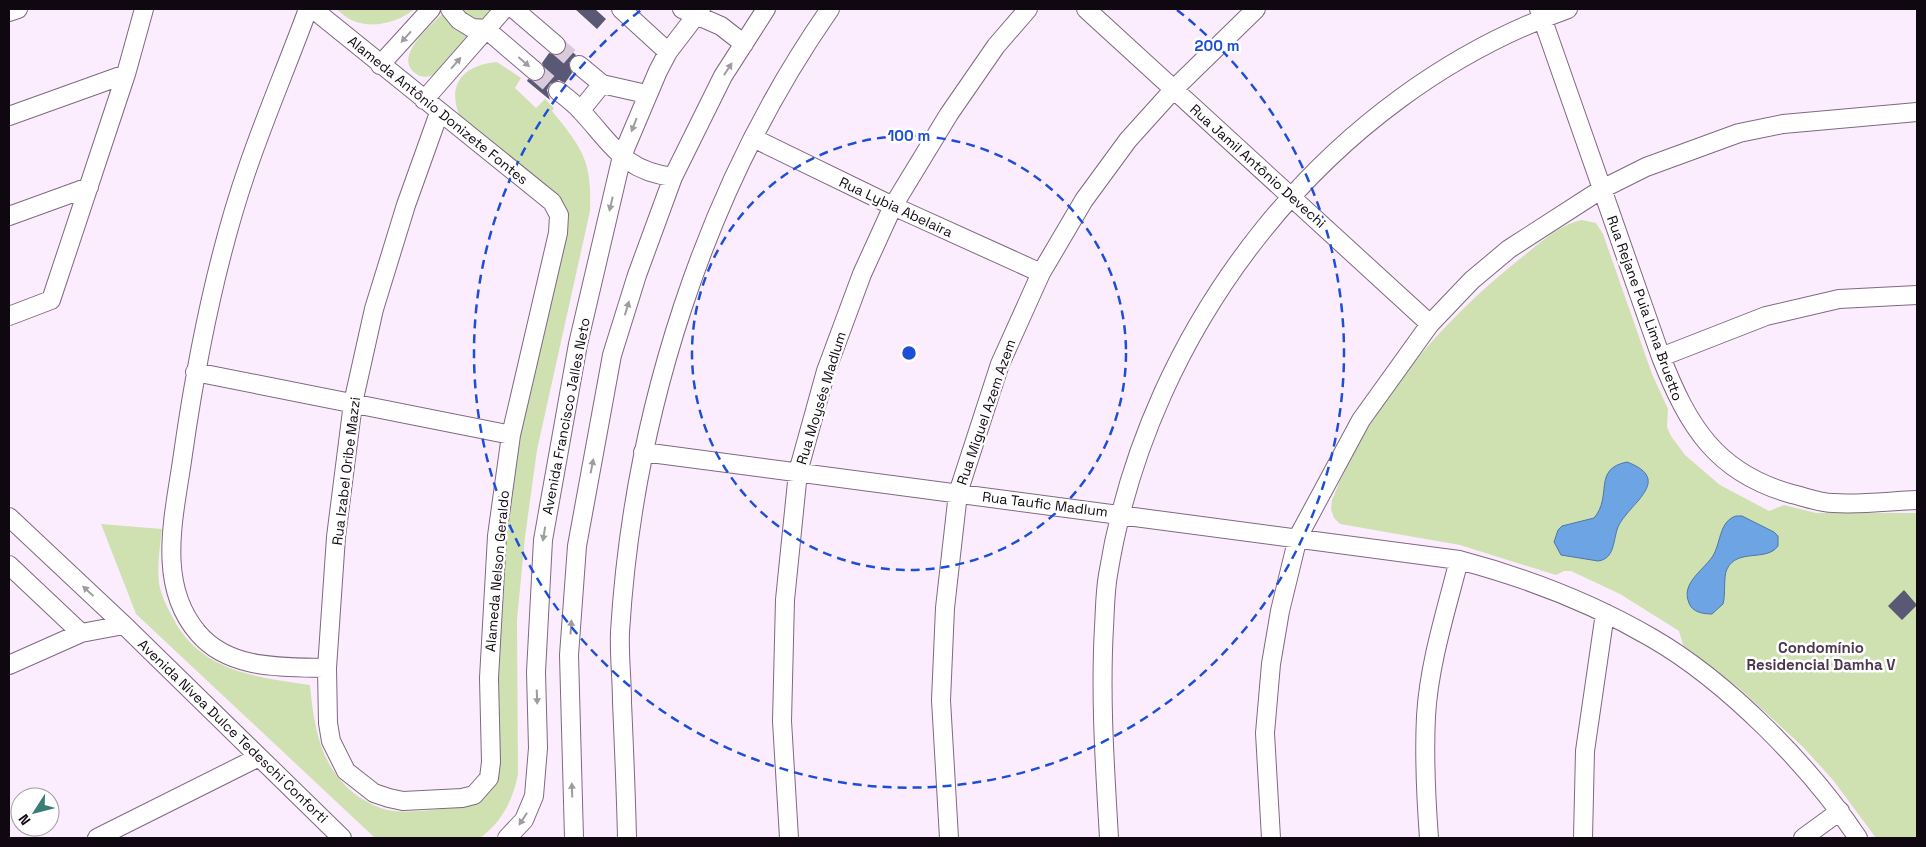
<svg xmlns="http://www.w3.org/2000/svg" width="1926" height="847" viewBox="0 0 1926 847" font-family="'Space Grotesk',sans-serif">
<style>
.green{fill:#cfe1b1}
.water{fill:#6ca4e4;stroke:#5075a5}
.building{fill:#595875}
.lines{fill:none;stroke-linecap:round;stroke-linejoin:round}
.minor-tunnel{stroke:#d9cbda;stroke-width:18;stroke-dasharray:18 9;stroke-linecap:butt}
.minor-casing{stroke:#7f6881;stroke-width:20}
.minor{stroke:#fff;stroke-width:18}
.oneway{fill:#9f9ca0}
.ring{fill:none;stroke:#1d4ed8;stroke-width:2.5;stroke-dasharray:9 6}
.labels{text-anchor:middle;stroke-width:5;stroke-linejoin:round;paint-order:stroke}
.street-label{font-size:14px;fill:#100811;stroke:#fff}
.neighbourhood-label{font-size:15px;font-weight:bold;fill:#4d384f;stroke:#fff}
.centre{fill:#1d4ed8;stroke:#fff;stroke-width:2.5}
.ring-label{font-size:15px;text-anchor:middle;font-weight:bold;fill:#1d4ed8;stroke:#fff;stroke-width:5;stroke-linejoin:round;paint-order:stroke}
</style>
<rect width="100%" height="100%" fill="#fcedfe"/>
<path class="green" d="M337 9H415C393 26 358 33 337 9Z
M463 9H497L481 22 469 18Z
M443 13 454 29 469 37 437 73C430 77 422 79 415 73 393 56 431 26 443 13Z
M497 62 521 78 515 88 536 108 545 99 554 108 552 111C583 149 592 161 590 211L537 450 525 537 517 620 518 774C513 800 502 822 480 838H375L136 614 101 524 162 529C160 546 157 566 159 583 161 595 167 607 173 618 201 672 256 677 310 685 314 729 321 770 359 797 367 802 378 808 387 810 405 813 423 811 441 809 463 808 481 805 491 783L495 678 504 536 518 436 564 214 462 121C445 87 461 65 497 62Z
M1582 220 1596 223 1603 234 1652 374 1668 409 1667 427 1671 436 1685 455 1720 485 1769 511 1784 505 1816 513H1917V838H1876L1833 780 1803 747 1740 689 1683 645 1679 631 1620 594 1571 571H1564L1556 575 1460 545 1340 524 1334 518 1331 509 1332 500C1371 403 1440 322 1521 258 1539 244 1560 224 1582 220Z"/>
<path class="water" d="M1627 462C1675 480 1628 504 1618 527 1613 540 1615 559 1598 561L1561 555 1554 542 1558 530 1562 526 1594 518C1613 496 1592 469 1627 462Z
M1736 516H1742L1774 532 1778 536V546C1767 562 1737 548 1727 569 1723 577 1726 594 1723 604L1712 614C1703 614 1692 612 1689 603 1680 582 1706 569 1714 554 1721 540 1720 521 1736 516Z"/>
<path class="building" d="M575 9H595L606 19 597 29Z
M566 47 576 55 569 63 572 73 565 83 559 80 550 84 547 90 550 100 527 81 528 79 538 81 543 78 545 72 542 63 549 53 560 55Z
M1904 590 1917 605 1902 620 1888 606Z"/>
<g class="lines">
<path class="minor-tunnel" d="M556 45 579 65
M535 71 558 91"/>
<defs>
<path id="minor" d="M308 9C289 61 267 112 249 164 216 258 197 356 183 454 175 513 155 583 198 633 229 670 283 667 327 668
M313 9 552 202 559 215 558 233 511 435 497 536 489 678 491 762 489 778 474 795 462 798 403 801 389 798 374 793 346 771 331 741 328 723 327 668 336 537 353 403 374 309 406 205 439 113
M450 9 459 20 472 28 486 29 535 71
M514 9 556 45
M621 9 668 52
M682 9 721 26 744 44
M1086 9 1430 324
M1539 9 1661 357C1688 426 1716 473 1792 494 1805 497 1820 503 1833 503 1861 505 1890 501 1917 500
M9 12 18 9
M380 65 431 9
M579 65 602 84 646 94
M558 91C566 97 575 104 581 111 612 144 623 171 673 177
M424 100 504 9
M581 110 602 84
M9 116 126 74
M753 138 893 206 1041 273
M9 216 89 187
M9 316 51 300 126 74 144 9
M1661 357 1766 316 1839 299 1917 295
M195 372 511 435
M643 452 1459 560C1527 578 1592 603 1652 638 1728 682 1810 766 1858 838
M9 517 124 625 342 838
M9 565 81 633
M9 665 81 633 124 625
M97 838 259 757
M507 838 524 820 534 796 538 748 536 672 543 540 578 344 622 156 658 71 668 52 701 9
M574 838 569 655 577 546 612 355 637 275 673 177 723 76 766 9
M627 838C626 793 624 748 622 702 622 679 619 655 620 632 633 415 705 188 830 9
M789 838 782 721 785 600 798 472 826 371 862 274 893 206 949 114 996 46 1028 9
M949 838 941 700 945 608 958 493 1000 364 1041 273 1084 200 1128 140 1174 89 1256 9
M1109 838C1105 768 1100 698 1104 627 1105 610 1105 592 1108 575 1148 325 1327 95 1568 9
M1271 838 1265 733 1271 664 1280 611 1298 537 1361 420 1430 324 1472 280 1509 249 1602 189 1646 167 1739 133 1783 124 1917 112
M1429 838C1426 798 1424 757 1426 716 1429 664 1446 611 1459 560
M1583 838 1585 751 1605 613
M1803 838 1840 811"/>
</defs>
<use href="#minor" class="minor-casing"/>
<use href="#minor" class="minor"/>
</g>
<defs><path id="oneway-solid" d="M-6-.8H1V-3.2L6.5 0L1 3.2V.8H-6Z" transform="scale(1.25)"/></defs>
<g class="oneway">
<use href="#oneway-solid" transform="translate(406 37) rotate(132)"/>
<use href="#oneway-solid" transform="translate(524 62) rotate(41)"/>
<use href="#oneway-solid" transform="translate(456 63) rotate(-49)"/>
<use href="#oneway-solid" transform="translate(728 69) rotate(-57)"/>
<use href="#oneway-solid" transform="translate(634 125) rotate(111)"/>
<use href="#oneway-solid" transform="translate(611 204) rotate(103)"/>
<use href="#oneway-solid" transform="translate(627 308) rotate(-73)"/>
<use href="#oneway-solid" transform="translate(592 466) rotate(-79)"/>
<use href="#oneway-solid" transform="translate(544 534) rotate(99)"/>
<use href="#oneway-solid" transform="translate(88 591) rotate(-137)"/>
<use href="#oneway-solid" transform="translate(571 627) rotate(-86)"/>
<use href="#oneway-solid" transform="translate(537 697) rotate(88)"/>
<use href="#oneway-solid" transform="translate(572 790) rotate(-92)"/>
<use href="#oneway-solid" transform="translate(523 819) rotate(123)"/>
</g>
<g class="ring">
<circle cx="909" cy="353" r="217"/>
<path d="M1177 10A435 435 0 1 1 641 10"/>
</g>
<g class="labels">
<g class="street-label">
<text transform="translate(438 110) rotate(39)" y="5">Alameda Antônio Donizete Fontes</text>
<text transform="translate(1258 166) rotate(42)" y="5">Rua Jamil Antônio Devechi</text>
<text transform="translate(896 207) rotate(25)" y="5">Rua Lybia Abelaira</text>
<text transform="translate(1645 308) rotate(70)" y="5">Rua Rejane Puia Lima Bruetto</text>
<text transform="translate(821 398) rotate(-73)" y="5">Rua Moysés Madlum</text>
<text transform="translate(986 412) rotate(-71)" y="5">Rua Miguel Azem Azem</text>
<text transform="translate(566 416) rotate(-79)" y="5">Avenida Francisco Jalles Neto</text>
<text transform="translate(346 471) rotate(-83)" y="5">Rua Izabel Oribe Mazzi</text>
<text transform="translate(1045 504) rotate(7)" y="5">Rua Taufic Madlum</text>
<text transform="translate(497 571) rotate(-85)" y="5">Alameda Nelson Geraldo</text>
<text transform="translate(233 731) rotate(44)" y="5">Avenida Nívea Dulce Tedeschi Conforti</text>
</g>
<g class="neighbourhood-label">
<text x="1821" y="653">Condomínio<tspan x="1821" dy="17">Residencial Damha V</tspan></text>
</g>
</g>
<circle cx="909" cy="353" r="8" class="centre"/>
<g class="ring-label">
<text x="1217" y="51">200 m</text>
<text x="909" y="141">100 m</text>
</g>
<rect width="1926" height="847" fill="none" stroke="#100811" stroke-width="20"/>
<g transform="translate(35 812) rotate(234)"><circle r="24" fill="#ffffff" stroke="#9f9ca0"/>
<path d="M0-4L9 19L0 12L-9 19Z" fill="#387e75"/>
<text y="-8" font-size="14" font-weight="bold" text-anchor="middle" fill="#100811">N</text>
</g>
</svg>
